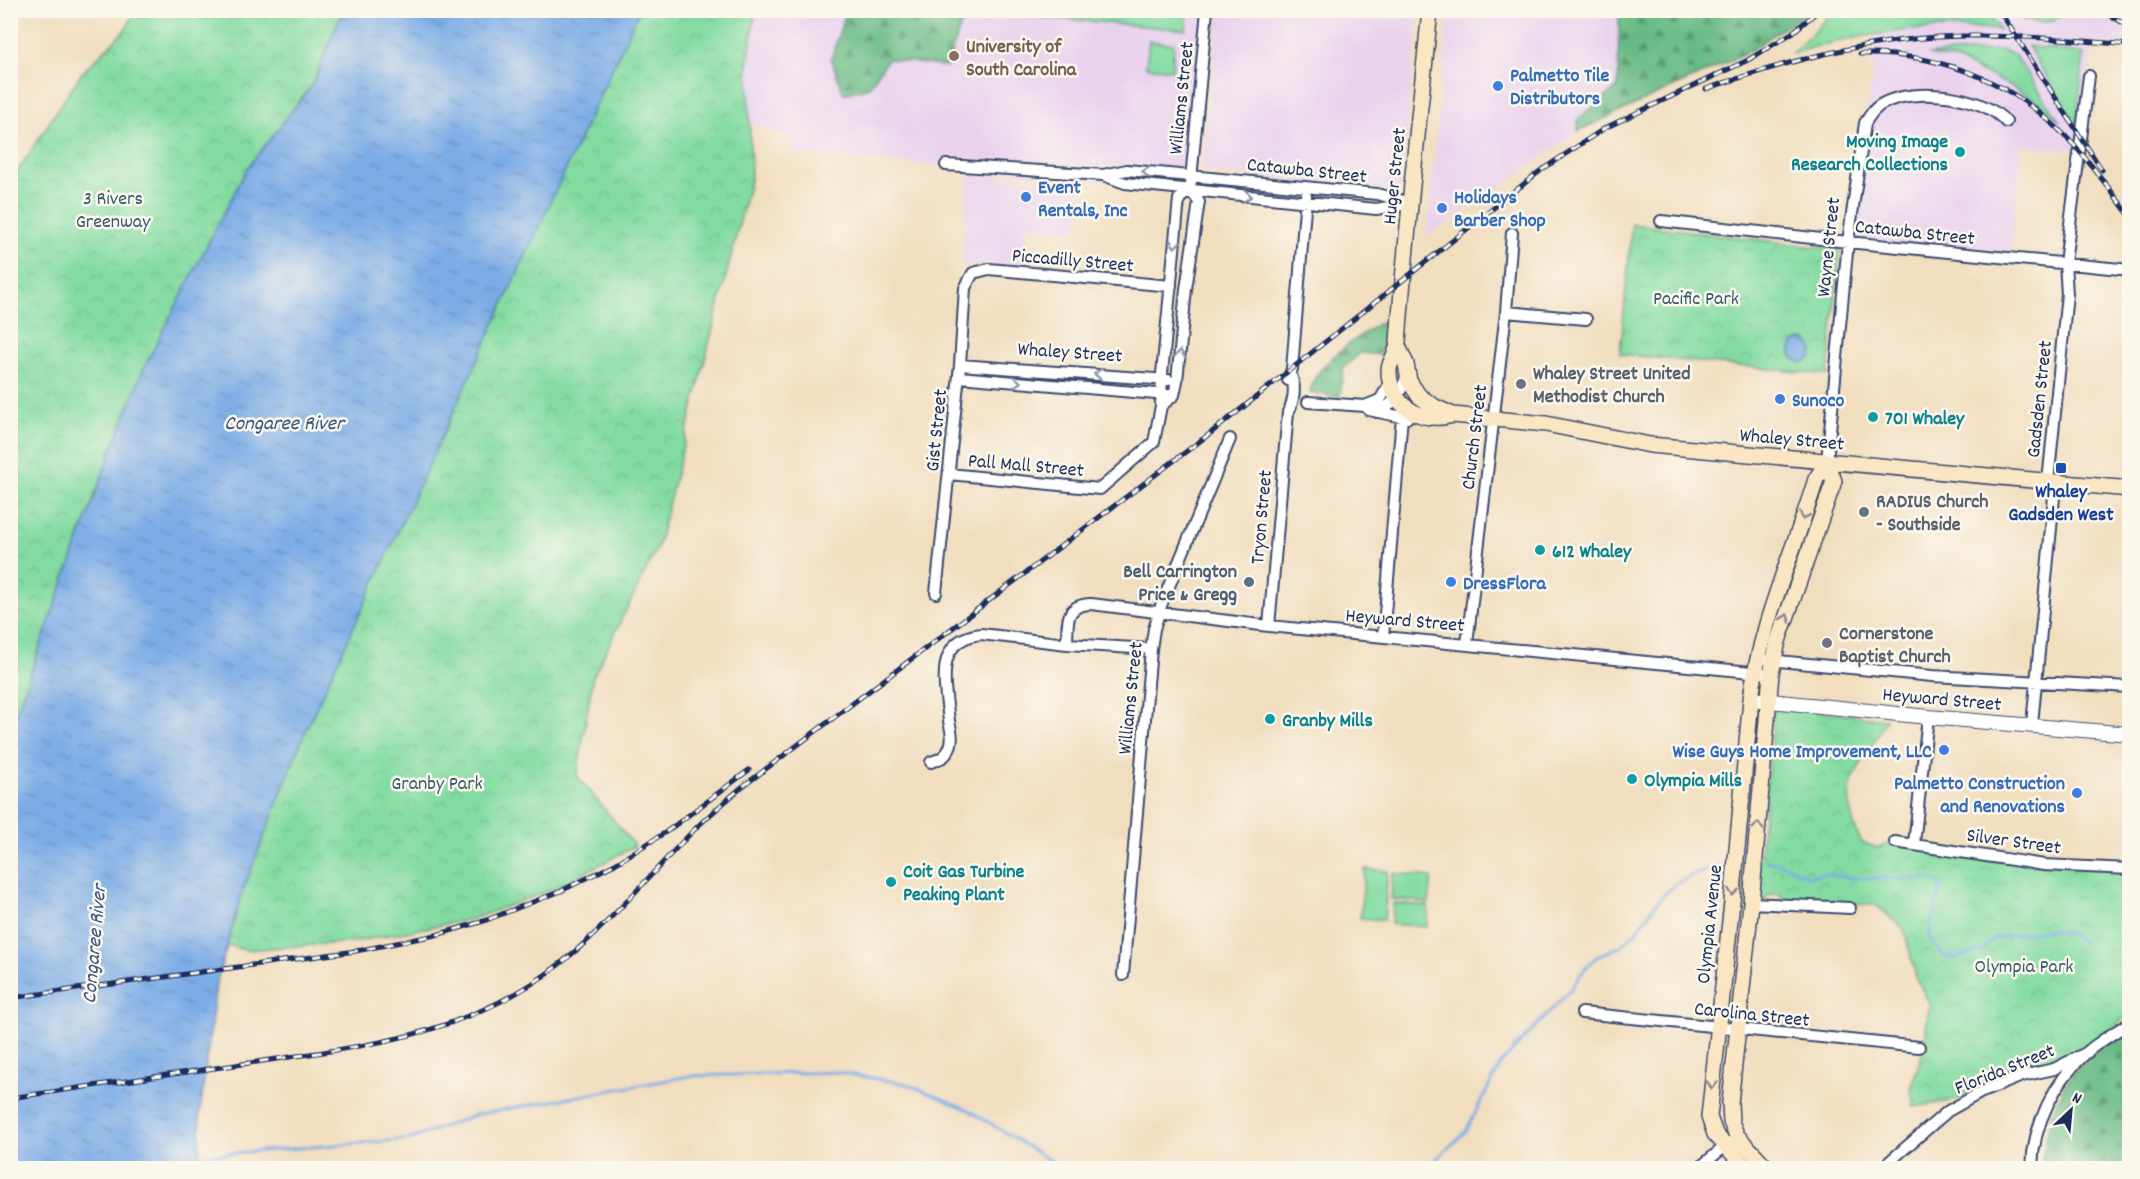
<svg xmlns="http://www.w3.org/2000/svg" width="2140" height="1179" viewBox="0 0 2140 1179" font-family="Dekko,sans-serif">
<style>
.built{fill:#e9d1ed}
.grass{fill:#82dba0;stroke:#4e857f;stroke-width:1.5}
.forest{fill:url(#forest-firs);stroke:#427572;stroke-width:1.5}
.park{fill:url(#park-crowns);stroke:#4e857f;stroke-width:1.5}
.water{fill:url(#water-ripples);stroke:#4b6ea2;stroke-width:1.5}
.lines{fill:none;stroke-linecap:round;stroke-linejoin:round}
.stream{stroke:#7bace6;stroke-width:3}
.minor-casing{stroke:#3b496d;stroke-width:14}
.tertiary-casing{stroke:#3b496d;stroke-width:16}
.secondary-casing{stroke:#3b496d;stroke-width:18}
.minor{stroke:#fff;stroke-width:10}
.tertiary{stroke:#fff;stroke-width:14}
.secondary{stroke:#fbe6c4;stroke-width:15}
.rail-casing{stroke:#1b2f5e;stroke-width:5}
.rail{stroke:#fbf7ec;stroke-width:3;stroke-dasharray:9;stroke-linecap:butt}
.oneway{stroke:#8d97ae}
.oneway2{stroke:#8b8a91}
.education-dot{fill:#8d6e63;stroke:#fbf7ec;stroke-width:2}
.shop-dot{fill:#3f7fe0;stroke:#fbf7ec;stroke-width:2}
.culture-dot{fill:#0f9aa8;stroke:#fbf7ec;stroke-width:2}
.worship-dot{fill:#6b7280;stroke:#fbf7ec;stroke-width:2}
.transit-dot{fill:#1a4fb4;stroke:#fbf7ec;stroke-width:2}
.service-dot{fill:#5c6f8a;stroke:#fbf7ec;stroke-width:2}
.labels{text-anchor:middle;stroke-width:5;stroke-linejoin:round;paint-order:stroke}
.education-label{font-size:20px;font-weight:bold;fill:#785e54;stroke:#fbf7ec;text-anchor:start}
.shop-label{font-size:20px;font-weight:bold;fill:#366cbe;stroke:#fbf7ec;text-anchor:start}
.street-label{font-size:20px;fill:#1b2f5e;stroke:#fbf7ec}
.culture-label{font-size:20px;font-weight:bold;fill:#0d838f;stroke:#fbf7ec;text-anchor:start}
.park-label{font-size:20px;fill:#355a6e;stroke:#fbf7ec}
.worship-label{font-size:20px;font-weight:bold;fill:#5b616d;stroke:#fbf7ec;text-anchor:start}
.transit-label{font-size:20px;font-weight:bold;fill:#164399;stroke:#fbf7ec}
.service-label{font-size:20px;font-weight:bold;fill:#4e5e75;stroke:#fbf7ec;text-anchor:end}
.water-label{font-size:21px;font-style:italic;fill:#385487;stroke:#fbf7ec}
</style>
<defs>
<pattern id="forest-firs" width="22" height="20" patternUnits="userSpaceOnUse" patternTransform="scale(1.5)"><rect width="22" height="20" fill="#69bb86"/><path d="M5 1l3.5 6h-7zM16 11l3.5 6h-7z" fill="#569871"/></pattern>
<pattern id="park-crowns" width="20" height="18" patternUnits="userSpaceOnUse" patternTransform="scale(1.5)"><rect width="20" height="18" fill="#82dba0"/><path d="M2 6a3 3 0 1 1 6 0M12 15a3 3 0 1 1 6 0" fill="none" stroke="#70bc8c"/></pattern>
<pattern id="water-ripples" width="26" height="14" patternUnits="userSpaceOnUse" patternTransform="scale(1.5)"><rect width="26" height="14" fill="#7bace6"/><path d="M2 4q2-2 4 0t4 0M15 11q2-2 4 0t4 0" fill="none" stroke="#648cbe"/></pattern>
</defs>
<rect width="100%" height="100%" fill="#fbf7ec"/>
<filter id="ink" filterUnits="userSpaceOnUse"><feTurbulence type="fractalNoise" baseFrequency=".0167" numOctaves="2"/><feDisplacementMap in="SourceGraphic" scale="12" xChannelSelector="R" yChannelSelector="G"/><feConvolveMatrix kernelMatrix="1 2 1 2 8 2 1 2 1" color-interpolation-filters="sRGB"/></filter>
<filter id="wash" filterUnits="userSpaceOnUse"><feTurbulence type="fractalNoise" baseFrequency=".008" numOctaves="4" result="noise"/><feDisplacementMap in="SourceGraphic" scale="24" xChannelSelector="R" yChannelSelector="G"/><feGaussianBlur stdDeviation="1.35" result="paint"/><feColorMatrix in="noise" values="0 0 0 0 0 0 0 0 0 0 0 0 0 0 0 0 0 1.4 0 .05"/><feComposite in="paint" operator="in"/></filter>
<g filter="url(#wash)">
<rect width="100%" height="100%" fill="#f1debf"/>
<path class="built" d="M720 11H1207L1192 189 793 153 789 138 688 101Z
M1218 11H1419L1400 190 1304 183 1201 171Z
M1448 11H1619L1618 87 1579 118 1578 131 1496 190 1427 236Z
M1879 11H2129V46L2093 42 2080 152 2022 145 2010 261 1853 244Z
M968 172 1081 186 1077 230 1027 225 1022 268 962 265Z"/>
<path class="grass" d="M1833 10 1987 11 2000 30C1933 23 1855 34 1791 54L1812 34Z
M2060 10 2062 13 2054 21C2036 23 2022 23 2008 11Z
M1012 11H1011H1188L1186 30 1031 16Z
M1149 41 1174 44 1172 70 1146 67Z
M2028 46 2084 54 2076 126Z
M1999 50 2014 54 2060 122 2034 99 1993 77 1953 59 1928 55Z
M1365 869 1388 871 1384 920 1360 918Z
M1393 873 1432 877 1429 903 1391 899Z
M1393 903 1428 906 1427 927 1391 924Z"/>
<path class="forest" d="M846 11V10L962 11 961 24 947 67 888 59 869 87 844 94 831 59Z
M1619 11V10L1809 11 1743 55 1578 131V119L1618 87Z
M1385 320 1381 355 1361 353 1344 367 1340 397 1310 393C1311 389 1312 383 1314 379 1323 361 1366 330 1385 320Z
M2129 1028V1168H2041C2045 1134 2053 1095 2077 1069 2092 1053 2113 1041 2129 1028Z"/>
<path class="park" d="M135 11H343L312 85 246 170 144 368 109 457 11 727V178L17 172 81 74 126 29Z
M639 11H755L748 65 751 177 658 546 593 677 577 776 635 846 556 888 472 919 353 942 245 950 227 945 242 893 304 734Z
M1632 224 1840 250 1828 375 1620 354Z
M1776 707 1886 719C1863 771 1832 780 1861 842L1878 848 1895 842 2034 863 2129 869V1015L2087 1047 2054 1066 2011 1074 1956 1100 1914 1107 1911 1088 1924 1048 1929 1003 1916 977 1904 929 1876 905 1784 900 1780 894H1769L1763 902 1756 897 1774 709Z"/>
<path class="water" d="M343 10 639 11 304 734 242 893 216 984 200 1113V1168H11V727L109 457 144 368 246 170 312 85Z
M1791 351a11 11 0 1 1 22 0a11 11 0 1 1-22 0Z"/>
<g class="lines">
<path class="stream" d="M1766 861 1781 864 1808 876 1826 874 1852 878 1932 879 1940 884 1941 889 1931 922 1929 938 1945 957 1955 958 1981 951 1995 938 2047 930 2069 933 2085 943
M198 1156 411 1139 475 1115 690 1076 837 1072 907 1084 967 1109 1062 1168
M1427 1168 1466 1131 1501 1063 1571 989 1586 967 1598 956 1621 946 1635 933 1659 900 1674 885 1695 874 1720 866"/>
</g>
</g>
<g filter="url(#ink)">
<g class="lines">
<defs>
<path id="minor" d="M946 165 1103 175 1127 170 1377 194 1411 203
M1103 175 1125 183 1376 209 1408 204
M1661 221 1848 242 2130 270
M1506 312 1586 319
M960 365 1168 380
M959 377 1168 395
M1288 380 1292 369 1306 196
M1308 402 1365 406 1369 410 1407 418
M1161 406 1174 395 1177 381 1186 289 1199 202 1190 190 1207 10
M1365 406 1380 400 1390 383
M1377 412C1395 405 1401 392 1407 375
M1827 462 1848 242 1865 123C1870 115 1875 107 1884 103 1914 87 1984 95 2006 122
M949 474 1100 489 1154 442 1161 406 1162 374 1179 199 1190 190
M936 593 960 365 965 288 973 273 989 269 1171 286
M1269 626 1288 412C1294 402 1296 385 1291 376
M1383 637 1402 417
M1067 644C1068 622 1064 605 1091 604L1269 626 1762 673
M1467 644 1506 312 1512 233
M1768 660 1932 676 2130 687
M2032 724 2054 497 2048 482 2067 294 2065 263 2089 76
M931 762C939 760 946 757 949 749 954 740 951 730 949 721 945 685 933 639 981 634L1067 644 1151 649
M1895 842 2044 865 2130 869
M1914 844 1928 717
M1751 903 1850 908
M1123 975 1151 649 1154 629 1162 603 1230 439
M1582 1013 1919 1047
M1699 1168 1730 1142
M1882 1168 1948 1111 1982 1092 2022 1076 2054 1069 2088 1052
M2032 1168C2033 1124 2054 1082 2087 1052 2100 1041 2116 1032 2130 1022"/>
<path id="tertiary" d="M1751 699 1928 717 2130 734"/>
<path id="secondary" d="M1430 10C1419 121 1406 231 1398 342 1397 359 1384 361 1391 385 1400 413 1427 422 1453 415L1546 424 1650 445 2130 489
M1398 346 1406 364 1409 381 1419 396 1435 407 1453 415
M1746 1168 1715 1134 1709 1117 1732 902 1751 699C1760 623 1794 552 1816 479L1827 462
M1767 1168 1737 1136 1731 1122 1730 1103 1751 903 1771 674 1778 641 1834 481 1827 462"/>
</defs>
<use href="#minor" class="minor-casing"/>
<use href="#tertiary" class="tertiary-casing"/>
<use href="#secondary" class="secondary-casing"/>
<use href="#minor" class="minor"/>
<use href="#tertiary" class="tertiary"/>
<use href="#secondary" class="secondary"/>
<defs>
<path id="rail" d="M1999 10 2102 170
M2101 10 2130 27
M1860 54C1932 52 2004 77 2057 128 2084 153 2107 186 2130 216
M1706 89C1789 60 1877 37 1965 36 2020 35 2075 40 2130 45
M10 998 356 951 436 935 484 921 561 891 615 864 666 832 749 770
M10 1098C90 1086 169 1075 249 1063 349 1048 442 1040 530 985 595 944 641 883 695 829 710 814 726 801 742 787L1212 432 1540 171 1605 128 1748 60 1792 33 1819 10"/>
</defs>
<use href="#rail" class="rail-casing"/>
<use href="#rail" class="rail"/>
</g>
<defs><path id="oneway-chevron" d="M-2-3.5L2.5 0L-2 3.5" fill="none" stroke-width="1.6" stroke-linecap="round" stroke-linejoin="round" transform="scale(1.5)"/></defs>
<g class="oneway">
<use href="#oneway-chevron" transform="translate(1146 172) rotate(-174)"/>
<use href="#oneway-chevron" transform="translate(1248 196) rotate(6)"/>
<use href="#oneway-chevron" transform="translate(1175 244) rotate(96)"/>
<use href="#oneway-chevron" transform="translate(1180 354) rotate(-85)"/>
<use href="#oneway-chevron" transform="translate(1098 374) rotate(-176)"/>
<use href="#oneway-chevron" transform="translate(1017 382) rotate(5)"/>
</g>
<g class="oneway2">
<use href="#oneway-chevron" transform="translate(1804 516) rotate(109)"/>
<use href="#oneway-chevron" transform="translate(1786 618) rotate(-71)"/>
<use href="#oneway-chevron" transform="translate(1758 826) rotate(-85)"/>
<use href="#oneway-chevron" transform="translate(1733 892) rotate(96)"/>
<use href="#oneway-chevron" transform="translate(1712 1085) rotate(96)"/>
</g>
</g>
<circle class="education-dot" cx="954" cy="56" r="6"/>
<g class="shop-dot">
<circle cx="1498" cy="86" r="6"/>
<circle cx="1026" cy="197" r="6"/>
<circle cx="1442" cy="208" r="6"/>
<circle cx="1780" cy="399" r="6"/>
<circle cx="1451" cy="582" r="6"/>
<circle cx="1944" cy="750" r="6"/>
<circle cx="2077" cy="793" r="6"/>
</g>
<g class="culture-dot">
<circle cx="1960" cy="152" r="6"/>
<circle cx="1873" cy="417" r="6"/>
<circle cx="1540" cy="550" r="6"/>
<circle cx="1270" cy="719" r="6"/>
<circle cx="1632" cy="779" r="6"/>
<circle cx="891" cy="882" r="6"/>
</g>
<g class="worship-dot">
<circle cx="1521" cy="384" r="6"/>
<circle cx="1864" cy="512" r="6"/>
<circle cx="1827" cy="643" r="6"/>
</g>
<rect class="transit-dot" x="2055" y="462" width="12" height="12" rx="3"/>
<circle class="service-dot" cx="1249" cy="582" r="6"/>
<g class="labels">
<g class="education-label">
<text x="966" y="52">University of<tspan x="966" dy="23">South Carolina</tspan></text>
</g>
<g class="shop-label">
<text x="1510" y="81">Palmetto Tile<tspan x="1510" dy="23">Distributors</tspan></text>
<text x="1038" y="193">Event<tspan x="1038" dy="23">Rentals, Inc</tspan></text>
<text x="1454" y="203">Holidays<tspan x="1454" dy="23">Barber Shop</tspan></text>
<text x="1792" y="406">Sunoco</text>
<text x="1463" y="589">DressFlora</text>
<text x="1932" y="757" text-anchor="end">Wise Guys Home Improvement, LLC</text>
<text x="2065" y="789" text-anchor="end">Palmetto Construction<tspan x="2065" dy="23">and Renovations</tspan></text>
</g>
<g class="street-label">
<text transform="translate(1180 98) rotate(-84)" y="7">Williams Street</text>
<text transform="translate(1307 169) rotate(6)" y="7">Catawba Street</text>
<text transform="translate(1393 176) rotate(-84)" y="7">Huger Street</text>
<text transform="translate(1915 231) rotate(6)" y="7">Catawba Street</text>
<text transform="translate(1827 247) rotate(-84)" y="7">Wayne Street</text>
<text transform="translate(1073 259) rotate(5)" y="7">Piccadilly Street</text>
<text transform="translate(1070 351) rotate(4)" y="7">Whaley Street</text>
<text transform="translate(2038 399) rotate(-84)" y="7">Gadsden Street</text>
<text transform="translate(935 430) rotate(-84)" y="7">Gist Street</text>
<text transform="translate(1473 437) rotate(-83)" y="7">Church Street</text>
<text transform="translate(1792 438) rotate(5)" y="7">Whaley Street</text>
<text transform="translate(1026 464) rotate(5)" y="7">Pall Mall Street</text>
<text transform="translate(1260 517) rotate(-85)" y="7">Tryon Street</text>
<text transform="translate(1405 619) rotate(5)" y="7">Heyward Street</text>
<text transform="translate(1129 698) rotate(-84)" y="7">Williams Street</text>
<text transform="translate(1942 698) rotate(5)" y="7">Heyward Street</text>
<text transform="translate(2014 840) rotate(8)" y="7">Silver Street</text>
<text transform="translate(1708 924) rotate(-84)" y="7">Olympia Avenue</text>
<text transform="translate(1752 1013) rotate(6)" y="7">Carolina Street</text>
<text transform="translate(2004 1068) rotate(-22)" y="7">Florida Street</text>
</g>
<g class="culture-label">
<text x="1948" y="147" text-anchor="end">Moving Image<tspan x="1948" dy="23">Research Collections</tspan></text>
<text x="1885" y="424">701 Whaley</text>
<text x="1552" y="557">612 Whaley</text>
<text x="1282" y="726">Granby Mills</text>
<text x="1644" y="786">Olympia Mills</text>
<text x="903" y="877">Coit Gas Turbine<tspan x="903" dy="23">Peaking Plant</tspan></text>
</g>
<g class="park-label">
<text x="113" y="204">3 Rivers<tspan x="113" dy="23">Greenway</tspan></text>
<text x="1696" y="304">Pacific Park</text>
<text x="437" y="789">Granby Park</text>
<text x="2024" y="972">Olympia Park</text>
</g>
<g class="worship-label">
<text x="1533" y="379">Whaley Street United<tspan x="1533" dy="23">Methodist Church</tspan></text>
<text x="1876" y="507">RADIUS Church<tspan x="1876" dy="23">- Southside</tspan></text>
<text x="1839" y="639">Cornerstone<tspan x="1839" dy="23">Baptist Church</tspan></text>
</g>
<g class="transit-label">
<text x="2061" y="497">Whaley<tspan x="2061" dy="23">Gadsden West</tspan></text>
</g>
<g class="service-label">
<text x="1237" y="577">Bell Carrington<tspan x="1237" dy="23">Price &amp; Gregg</tspan></text>
</g>
<g class="water-label">
<text x="284" y="429">Congaree River</text>
<text transform="translate(93 944) rotate(-85)" y="7">Congaree River</text>
</g>
</g>
<rect width="2140" height="1179" fill="none" stroke="#fbf7ec" stroke-width="36"/>
<g transform="translate(2071 1110) rotate(26)" stroke="#fbf7ec" stroke-width="4.5" paint-order="stroke">
<path d="M0-4.5L10 22L0 15L-10 22Z" fill="#1b2f5e"/>
<text y="-9" font-size="16" font-weight="bold" text-anchor="middle" fill="#1b2f5e">N</text>
</g>
</svg>
